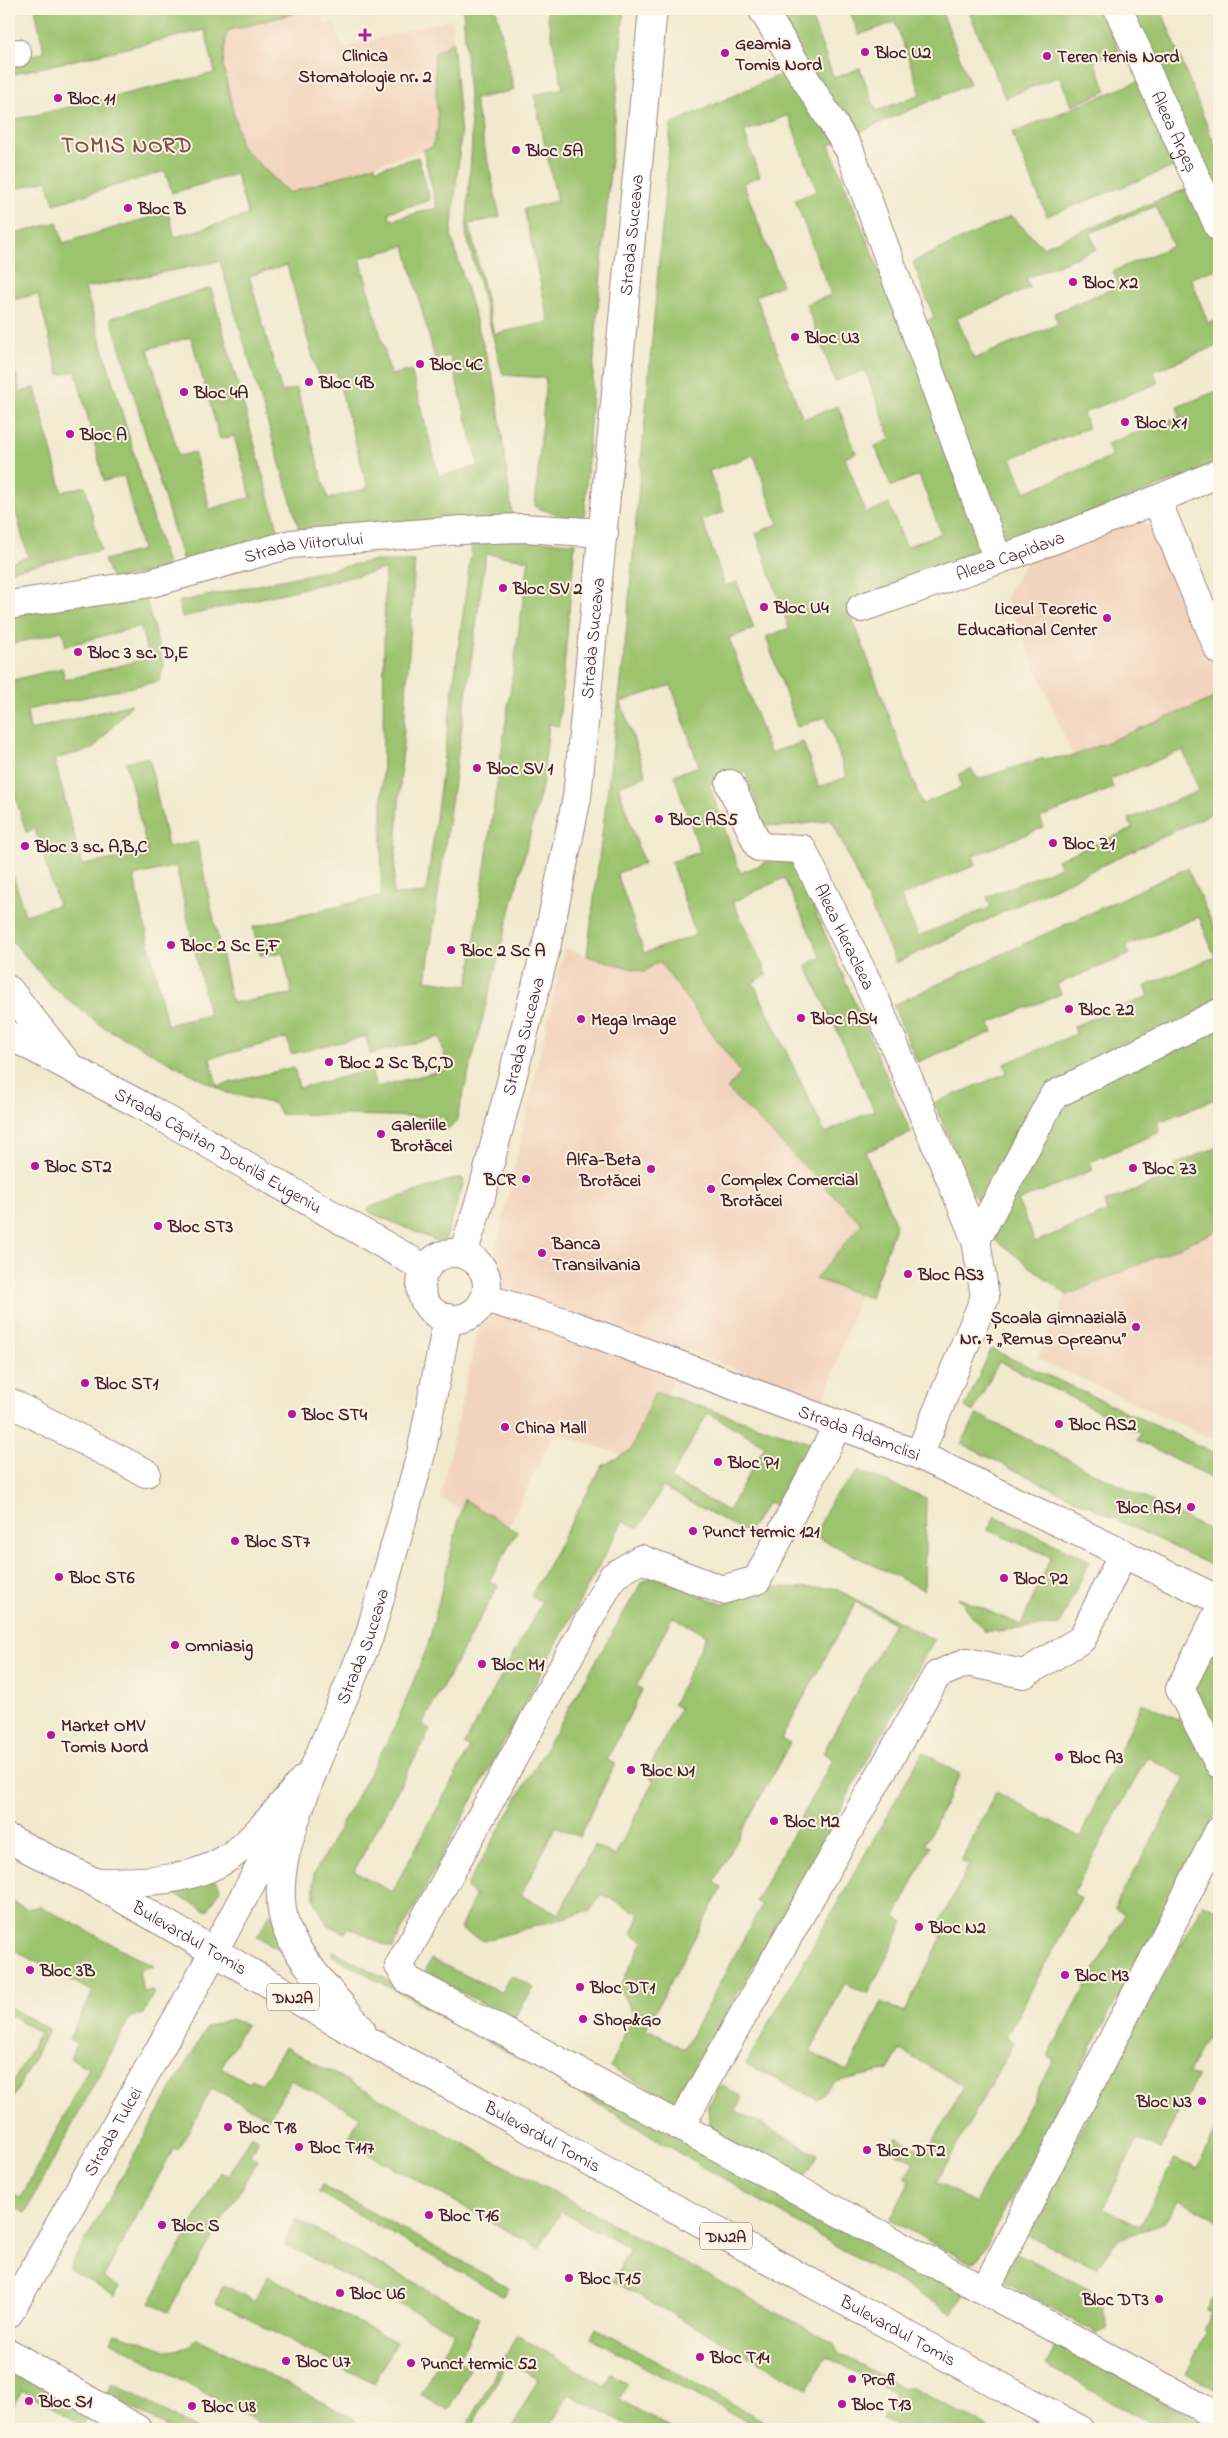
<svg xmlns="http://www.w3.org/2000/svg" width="1228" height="2438" viewBox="0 0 1228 2438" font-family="'Indie Flower',sans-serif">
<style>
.built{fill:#f2d4be}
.green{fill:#9cc36e;stroke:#73714c;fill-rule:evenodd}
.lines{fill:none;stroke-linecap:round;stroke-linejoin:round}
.minor-casing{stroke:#9e847d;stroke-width:30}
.tertiary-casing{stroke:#9e847d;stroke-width:30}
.primary-casing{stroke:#9e847d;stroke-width:30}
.minor{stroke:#fff;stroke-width:28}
.tertiary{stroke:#fff;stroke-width:28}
.primary{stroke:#fff;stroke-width:28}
.poi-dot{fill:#b5179e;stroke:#fcf5e5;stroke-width:2}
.labels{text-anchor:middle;stroke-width:4;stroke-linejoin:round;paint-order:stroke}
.shield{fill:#fcf5e5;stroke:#7f5f63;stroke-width:1}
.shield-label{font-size:16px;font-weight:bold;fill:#4a1f2b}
.poi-label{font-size:18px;font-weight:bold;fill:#4a1f2b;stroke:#fcf5e5;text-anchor:start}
.street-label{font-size:18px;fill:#4a1f2b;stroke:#fcf5e5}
.district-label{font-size:22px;font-weight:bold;letter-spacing:1px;fill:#844e4b;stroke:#fcf5e5}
</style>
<rect width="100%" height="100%" fill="#fcf5e5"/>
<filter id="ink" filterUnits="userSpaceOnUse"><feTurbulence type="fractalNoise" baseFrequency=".02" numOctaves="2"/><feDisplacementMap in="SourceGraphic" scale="10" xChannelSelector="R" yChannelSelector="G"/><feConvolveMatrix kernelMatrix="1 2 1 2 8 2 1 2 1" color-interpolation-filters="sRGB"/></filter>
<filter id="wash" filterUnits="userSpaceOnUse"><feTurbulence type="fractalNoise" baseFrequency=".0096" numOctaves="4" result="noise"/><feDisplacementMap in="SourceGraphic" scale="20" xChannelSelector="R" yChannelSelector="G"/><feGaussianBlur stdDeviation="1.12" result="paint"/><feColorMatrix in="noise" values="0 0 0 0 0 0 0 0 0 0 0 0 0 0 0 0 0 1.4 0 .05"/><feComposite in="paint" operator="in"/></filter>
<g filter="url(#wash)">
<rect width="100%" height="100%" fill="#f1eacf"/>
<path class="built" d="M302 9H320L324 24 334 22 342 48 452 19 453 41 434 54 438 127 432 147 289 193 241 147 223 65 227 31 303 11Z
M1133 520 1154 527 1166 537 1219 671V696L1073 756 1006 597 1025 563Z
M564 948 587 956 659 961 741 1074 727 1089 862 1224 816 1279 860 1294 823 1405 686 1349 639 1460 554 1433 505 1534 440 1498Z
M1219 1230V1442L1037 1358 1067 1295Z"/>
<path class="green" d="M35 9H302L303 11 227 31 223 65 241 146 289 193 375 165 376 169 418 157 430 200 389 212 390 220 437 208 423 150 432 147 438 127 434 54 453 41 461 135 451 235 496 389 513 521 300 532 220 261 85 288 168 568 112 580 104 560 142 550 124 476 104 481 76 371 59 375 38 294 9 301V236L57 222 63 243 168 212 175 237 248 215 236 174 172 193 165 171 54 204 47 180 9 191V121L215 73 205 30 9 75V63L44 52ZM405 246 435 359 450 356 479 466 439 476 411 370 391 375 360 258ZM287 265 318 376 336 372 368 488 328 499 297 388 282 392 249 276Z
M463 9H496L514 90 474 99 500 217 469 224 494 334 549 322 524 209 557 201 534 95 563 88 546 9H624L595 343 584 523 535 507 546 378 503 375 466 233 472 142Z
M750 9H808L834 78 860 68 876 111 921 94 895 22 859 35 849 9H941L970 84 829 145 903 330 934 318 913 262 1011 216 1043 247 1189 188 1219 247V268L1191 278 1208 323 1219 320V345L1154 371 1158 383 1083 413 1088 428 1011 458 1025 492 1112 457 1107 444 1180 416 1177 407 1219 390V463L848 606 922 804 961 788 959 774 971 769 978 779 1041 759 1073 756 1219 696V810L896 963 832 820 780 827 764 824 745 771 709 784 740 873 777 858 795 864 911 1133 865 1152 896 1225 870 1298 815 1279 862 1224 727 1089 741 1073 659 961 644 972 587 956 624 657 671 124 786 72ZM788 115 817 191 795 200 831 295 806 304 835 381 865 370 891 439 875 446 891 486 919 475 941 533 906 547 889 504 866 513 845 458 856 453 838 406 803 419 756 296 782 285 743 183 760 176 744 132ZM1156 206 1173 246 1113 271 1119 286 1054 313 1058 324 974 359 957 318 1030 288 1026 278 1096 249 1090 233ZM754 455 778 524 756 533 789 628 766 637 797 727 826 717 847 777 819 787 803 742 770 753 729 638 754 629 737 582 725 586 702 520 724 512 709 471ZM671 685 699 766 674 775 700 852 671 862 696 935 644 953 617 873 644 864 618 786 646 776 621 702ZM1183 750 1199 791 1129 819 1132 829 1057 860 1060 867 987 897 991 907 918 936 901 896 976 865 973 856 1044 827 1040 818 1113 788 1110 779ZM784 878 821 957 806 965 874 1110 825 1133 753 982 767 975 733 902Z
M968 9H1101L1119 50 1094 61 1107 91 1072 106 1059 76 1005 98Z
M1129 9H1161L1219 156V202Z
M1139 81 1176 166 1047 216 1012 133Z
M211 288 280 536 183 561 111 318ZM191 337 220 439 234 436 251 497 210 509 194 452 179 456 148 349Z
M9 346 20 392 35 388 62 492 85 486 101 550 9 571V563L28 557 9 487Z
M473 538 575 543 559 726 549 724 542 787 456 1122 445 1131V1117L280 1114 275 1104 227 1093 100 1025 50 985 9 937V861L25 915 58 905 35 829 26 832 9 775V681L62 668 65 680 149 658 140 626 66 646 62 631 9 645V613L144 592 164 666 159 681 27 710 30 730 132 704 93 749 54 759 82 865 148 853 126 762 149 757 168 847 197 842 232 1003 292 994 283 953 260 955 253 927 381 896 385 569 182 617 178 602 371 561H415L393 895 426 893ZM486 554 529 560 468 986 426 980ZM176 866 209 1015 167 1025 134 876ZM366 1036 370 1054 440 1037 448 1069 376 1087 371 1070 299 1088 294 1067 217 1086 210 1058 287 1038 291 1054Z
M1187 868 1219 938V1097L1157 1123 1160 1132 1090 1162 1093 1170 1018 1201 1035 1242 1107 1212 1104 1203 1177 1173 1174 1165 1219 1146V1230L1067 1295 994 1239 934 1103 1007 1073 1004 1064 1076 1034 1074 1026 1149 996 1145 986 1215 957 1199 917 1126 946 1129 955 1057 984 1061 994 989 1023 993 1032 917 1062 893 1005Z
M456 1178H462L464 1181 445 1241 439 1242 371 1213 368 1210 370 1207Z
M991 1349 1219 1455V1481L1137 1440 1141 1433 999 1361 973 1412 965 1407Z
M655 1391 813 1444 786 1509 768 1502 747 1533 663 1487 639 1528 623 1521 392 1949 349 1927 345 1933 327 1924 314 1899V1874L395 1727 428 1645 464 1499 517 1532 489 1581 498 1586 422 1725 430 1730 354 1871 392 1892 470 1748 464 1744 542 1602 531 1596 602 1466 631 1450ZM708 1413 765 1445 728 1511 670 1479Z
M977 1414 1219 1535V1569L961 1444Z
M859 1471 926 1498 924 1590 815 1536 831 1500Z
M995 1516 1090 1561 1059 1625 985 1632 958 1598 1021 1625 1051 1557 988 1530Z
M652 1576 722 1604 760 1587 834 1588 934 1640 677 2103 610 2067 633 2014 619 1989 643 1941 632 1934 640 1914 601 1894 591 1910 483 1941 460 1929 475 1896 466 1887 641 1583ZM856 1602 894 1623 823 1753 833 1759 756 1901 762 1905 684 2049 646 2028 722 1887 714 1882 790 1743 781 1739ZM672 1617 707 1635 673 1704 680 1708 646 1775 654 1780 615 1856 594 1845 559 1914 521 1895 556 1826 579 1837 615 1764 607 1760 642 1690 636 1687Z
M1219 1626V1807L979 2259 971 2263 890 2220 910 2181 905 2178 914 2162 890 2149 897 2137 927 2153 964 2086 900 2050 888 2070 835 2082 817 2099 746 2064 923 1752 960 1774 925 1844 930 1847 895 1917 904 1922 868 1994 845 1983 810 2052 847 2071 882 2002 904 2013 942 1937 935 1932 969 1865 961 1861 996 1792 1080 1837 1142 1703 1178 1719ZM1147 1757 1186 1778 1114 1908 1125 1914 1048 2056 1054 2060 975 2203 937 2182 1014 2042 1006 2037 1081 1898 1073 1893Z
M206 1881H216L221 1889 207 1911 176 1895 179 1889Z
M9 1900 27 1909 40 1906 154 1966 139 1970 143 1992 152 1990 154 1992 143 2014 130 2017 25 2213 9 2204V2192L21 2198 89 2068 70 2058 77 2043 69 2039 93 1992 9 1947Z
M1203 1904 1219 1910V2011L1188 2073 1197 2077 1160 2150 1138 2139 1103 2208 1140 2227 1175 2158 1197 2169 1219 2124V2221L1179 2199 1165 2222 1117 2240 1096 2268 1024 2233Z
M271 1913 287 1954 257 1937Z
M334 1951 965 2291 953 2313 829 2242 546 2073 331 1955Z
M431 1959 501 1992 511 1975 534 1988 512 2021 425 1972Z
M9 2007 49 2029 9 2106V2090L40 2032 9 2015Z
M231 2019 246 2025 221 2067 249 2083 252 2079 262 2084 285 2047 833 2343 837 2352 903 2388H913L990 2429H901L882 2419 896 2394 826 2356 808 2389 613 2281 630 2249 561 2211 539 2248 347 2142 360 2116 291 2080 269 2118 212 2088 178 2150 174 2148 103 2278 119 2287 115 2295 69 2269 207 2027Z
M721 2085 742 2097 736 2111 818 2154 803 2179 719 2135 709 2124 708 2106Z
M251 2135 258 2139 250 2155 258 2160 168 2312 150 2303 220 2172 228 2176Z
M322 2185 508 2287 503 2296 318 2192Z
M295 2219 480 2318 458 2360 470 2369 448 2411 421 2395 454 2332 285 2244Z
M1015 2252 1099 2294 1107 2329 1097 2334 1006 2282 1004 2273Z
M268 2276 396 2342 374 2384 216 2302 224 2285 254 2301Z
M1219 2290V2393L1186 2373 1206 2333 1203 2330 1211 2313 1206 2311Z
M596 2328 776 2428V2429H759L591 2338Z
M116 2333 170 2351 189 2347 197 2338 355 2419 350 2429H270L111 2341Z
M517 2335 605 2386 612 2374 628 2384 619 2399 672 2429H636L569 2394 548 2429H511L538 2379 508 2362 470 2429H465Z
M1057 2342 1215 2429H1162L1045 2365Z
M9 2367 89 2414 83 2425 22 2390 9 2413Z
M113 2383 197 2429H170L107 2394Z"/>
</g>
<g filter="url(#ink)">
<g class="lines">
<defs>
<g id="minor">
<path d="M762 9 850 151 998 560"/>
<path id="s1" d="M1118 9 1219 227"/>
<path d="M9 55 17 53"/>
<path d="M1157 501 1219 650"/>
<path id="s2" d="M9 605 151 583 291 544 462 530 523 528 604 533"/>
<path id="s3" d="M861 608C982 566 1102 525 1219 473"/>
<path id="s4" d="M730 784 759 847 802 849 872 992 976 1240 985 1297 919 1455"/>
<path d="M976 1240 1054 1095 1219 1013"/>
<path d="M9 1402 146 1473"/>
<path d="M838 1425 757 1580 722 1590 641 1559 613 1576 399 1966 408 1980 1219 2417"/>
<path d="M1219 1611 1180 1689 1219 1764"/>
<path d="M680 2126 937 1675 967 1662 1024 1674 1082 1639 1123 1553"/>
<path d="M985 2290 1219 1831"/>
<path d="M9 2353 137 2429"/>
</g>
<g id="tertiary">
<path d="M9 990 66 1062"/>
<path id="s5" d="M9 1035 150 1110 426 1269"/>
<circle cx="454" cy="1286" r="33"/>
<path id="s6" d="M463 1254 481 1197 546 948 577 797 653 9"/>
<path id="s7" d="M485 1298 567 1323 919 1455 1219 1600"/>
<path id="s8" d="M9 2313 183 2008 314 1768 369 1637 421 1454 448 1318"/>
</g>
<g id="primary">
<path d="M314 1768C297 1817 269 1875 286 1927 296 1957 340 2003 361 2029"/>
<path id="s9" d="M9 1839 94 1882 372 2043 1079 2429"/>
<path d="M96 1882C146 1882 202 1883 242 1847 265 1827 284 1802 304 1779"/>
</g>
</defs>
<use href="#minor" class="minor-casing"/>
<use href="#tertiary" class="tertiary-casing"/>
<use href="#primary" class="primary-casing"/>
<use href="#minor" class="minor"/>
<use href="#tertiary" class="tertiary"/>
<use href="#primary" class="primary"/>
</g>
</g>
<g class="poi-dot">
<path d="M362.5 27.5h5v5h5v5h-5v5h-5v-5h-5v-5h5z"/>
<circle cx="865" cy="52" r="5"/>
<circle cx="725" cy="53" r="5"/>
<circle cx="1047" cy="56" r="5"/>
<circle cx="58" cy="98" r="5"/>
<circle cx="516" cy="150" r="5"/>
<circle cx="128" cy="208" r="5"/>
<circle cx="1073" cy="282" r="5"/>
<circle cx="795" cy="337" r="5"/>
<circle cx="420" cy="364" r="5"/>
<circle cx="309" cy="382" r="5"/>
<circle cx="184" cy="392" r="5"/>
<circle cx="1125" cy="422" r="5"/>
<circle cx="70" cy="434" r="5"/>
<circle cx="503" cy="588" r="5"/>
<circle cx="764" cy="607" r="5"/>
<circle cx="1107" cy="618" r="5"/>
<circle cx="78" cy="652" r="5"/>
<circle cx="477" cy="768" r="5"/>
<circle cx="659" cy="819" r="5"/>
<circle cx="1053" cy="843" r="5"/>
<circle cx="25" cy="846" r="5"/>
<circle cx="171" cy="945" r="5"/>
<circle cx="451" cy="950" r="5"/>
<circle cx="1069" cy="1009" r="5"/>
<circle cx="801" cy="1018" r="5"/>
<circle cx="581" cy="1019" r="5"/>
<circle cx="329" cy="1062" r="5"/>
<circle cx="381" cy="1134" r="5"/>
<circle cx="35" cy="1166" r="5"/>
<circle cx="1133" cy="1168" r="5"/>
<circle cx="651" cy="1169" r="5"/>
<circle cx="526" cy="1179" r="5"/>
<circle cx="711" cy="1189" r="5"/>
<circle cx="158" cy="1226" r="5"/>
<circle cx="542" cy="1253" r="5"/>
<circle cx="908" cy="1274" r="5"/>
<circle cx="1136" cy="1327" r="5"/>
<circle cx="85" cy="1383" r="5"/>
<circle cx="292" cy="1414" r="5"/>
<circle cx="1059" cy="1424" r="5"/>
<circle cx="505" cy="1427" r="5"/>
<circle cx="718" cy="1462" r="5"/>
<circle cx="1191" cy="1507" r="5"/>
<circle cx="693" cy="1531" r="5"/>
<circle cx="235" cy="1541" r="5"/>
<circle cx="59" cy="1577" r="5"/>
<circle cx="1004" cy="1578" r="5"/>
<circle cx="175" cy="1645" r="5"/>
<circle cx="482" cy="1664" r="5"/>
<circle cx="51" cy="1735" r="5"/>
<circle cx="1059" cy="1757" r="5"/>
<circle cx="631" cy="1770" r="5"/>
<circle cx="774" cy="1821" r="5"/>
<circle cx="919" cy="1927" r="5"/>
<circle cx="30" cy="1970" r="5"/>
<circle cx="1065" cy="1975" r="5"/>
<circle cx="580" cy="1987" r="5"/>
<circle cx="583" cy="2019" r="5"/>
<circle cx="1202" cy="2101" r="5"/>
<circle cx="228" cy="2127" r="5"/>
<circle cx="299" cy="2147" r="5"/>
<circle cx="867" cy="2150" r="5"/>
<circle cx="429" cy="2215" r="5"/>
<circle cx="162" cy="2225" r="5"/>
<circle cx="569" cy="2278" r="5"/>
<circle cx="340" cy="2293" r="5"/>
<circle cx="1159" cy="2299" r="5"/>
<circle cx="700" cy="2357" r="5"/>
<circle cx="286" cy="2361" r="5"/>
<circle cx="411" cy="2363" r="5"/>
<circle cx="852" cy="2379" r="5"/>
<circle cx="29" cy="2401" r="5"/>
<circle cx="842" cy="2404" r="5"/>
<circle cx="192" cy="2406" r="5"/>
</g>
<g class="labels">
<g class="shield">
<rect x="267" y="1983.5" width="52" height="27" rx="4"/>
<rect x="700" y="2222.5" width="52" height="27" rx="4"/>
</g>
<g class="shield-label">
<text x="293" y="2003">DN2A</text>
<text x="726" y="2242">DN2A</text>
</g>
<g class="poi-label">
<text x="735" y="49">Geamia<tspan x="735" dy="21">Tomis Nord</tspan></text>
<text x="875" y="58">Bloc U2</text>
<text x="365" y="61" text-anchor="middle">Clinica<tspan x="365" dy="21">Stomatologie nr. 2</tspan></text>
<text x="1057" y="62">Teren tenis Nord</text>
<text x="68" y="104">Bloc 11</text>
<text x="526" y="156">Bloc 5A</text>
<text x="138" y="214">Bloc B</text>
<text x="1083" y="288">Bloc X2</text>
<text x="805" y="343">Bloc U3</text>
<text x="430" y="370">Bloc 4C</text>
<text x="319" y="388">Bloc 4B</text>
<text x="194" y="398">Bloc 4A</text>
<text x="1135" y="428">Bloc X1</text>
<text x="80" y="440">Bloc A</text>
<text x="513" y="594">Bloc SV 2</text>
<text x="774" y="613">Bloc U4</text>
<text x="1097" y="614" text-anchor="end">Liceul Teoretic<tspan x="1097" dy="21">Educational Center</tspan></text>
<text x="88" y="658">Bloc 3 sc. D,E</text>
<text x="487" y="774">Bloc SV 1</text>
<text x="669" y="825">Bloc AS5</text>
<text x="1063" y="849">Bloc Z1</text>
<text x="35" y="852">Bloc 3 sc. A,B,C</text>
<text x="181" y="951">Bloc 2 Sc E,F</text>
<text x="461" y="956">Bloc 2 Sc A</text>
<text x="1079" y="1015">Bloc Z2</text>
<text x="811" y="1024">Bloc AS4</text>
<text x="591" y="1025">Mega Image</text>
<text x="339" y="1068">Bloc 2 Sc B,C,D</text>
<text x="391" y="1130">Galeriile<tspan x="391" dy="21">Brotăcei</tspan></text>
<text x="641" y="1165" text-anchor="end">Alfa-Beta<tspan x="641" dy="21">Brotăcei</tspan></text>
<text x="45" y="1172">Bloc ST2</text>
<text x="1143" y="1174">Bloc Z3</text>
<text x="516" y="1185" text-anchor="end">BCR</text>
<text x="721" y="1185">Complex Comercial<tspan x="721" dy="21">Brotăcei</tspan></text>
<text x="168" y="1232">Bloc ST3</text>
<text x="552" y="1249">Banca<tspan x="552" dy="21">Transilvania</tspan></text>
<text x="918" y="1280">Bloc AS3</text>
<text x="1126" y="1323" text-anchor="end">Școala Gimnazială<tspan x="1126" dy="21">Nr. 7 „Remus Opreanu”</tspan></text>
<text x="95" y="1389">Bloc ST1</text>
<text x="302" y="1420">Bloc ST4</text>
<text x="1069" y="1430">Bloc AS2</text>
<text x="515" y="1433">China Mall</text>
<text x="728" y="1468">Bloc P1</text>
<text x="1181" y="1513" text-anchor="end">Bloc AS1</text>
<text x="703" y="1537">Punct termic 121</text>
<text x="245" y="1547">Bloc ST7</text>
<text x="69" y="1583">Bloc ST6</text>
<text x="1014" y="1584">Bloc P2</text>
<text x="185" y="1651">Omniasig</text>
<text x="492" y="1670">Bloc M1</text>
<text x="61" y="1731">Market OMV<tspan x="61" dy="21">Tomis Nord</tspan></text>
<text x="1069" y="1763">Bloc A3</text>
<text x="641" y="1776">Bloc N1</text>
<text x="784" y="1827">Bloc M2</text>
<text x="929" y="1933">Bloc N2</text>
<text x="40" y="1976">Bloc 3B</text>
<text x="1075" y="1981">Bloc M3</text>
<text x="590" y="1993">Bloc DT1</text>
<text x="593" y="2025">Shop&amp;Go</text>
<text x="1192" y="2107" text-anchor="end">Bloc N3</text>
<text x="238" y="2133">Bloc T18</text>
<text x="309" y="2153">Bloc T117</text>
<text x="877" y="2156">Bloc DT2</text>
<text x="439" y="2221">Bloc T16</text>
<text x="172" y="2231">Bloc S</text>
<text x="579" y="2284">Bloc T15</text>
<text x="350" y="2299">Bloc U6</text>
<text x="1149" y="2305" text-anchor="end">Bloc DT3</text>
<text x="710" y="2363">Bloc T14</text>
<text x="296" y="2367">Bloc U7</text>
<text x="421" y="2369">Punct termic 52</text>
<text x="862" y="2385">Profi</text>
<text x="39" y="2407">Bloc S1</text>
<text x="852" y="2410">Bloc T13</text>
<text x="202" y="2412">Bloc U8</text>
</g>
<g class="street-label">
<text dy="6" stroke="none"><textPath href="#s1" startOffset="135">Aleea Argeș</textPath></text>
<text dy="6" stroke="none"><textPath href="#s6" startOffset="1036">Strada Suceava</textPath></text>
<text dy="6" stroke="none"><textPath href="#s2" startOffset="301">Strada Viitorului</textPath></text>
<text dy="6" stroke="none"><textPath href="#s3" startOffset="158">Aleea Capidava</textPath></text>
<text dy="6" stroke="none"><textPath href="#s6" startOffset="631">Strada Suceava</textPath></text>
<text dy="6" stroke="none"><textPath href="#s4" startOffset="210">Aleea Heracleea</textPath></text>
<text dy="6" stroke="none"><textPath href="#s6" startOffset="226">Strada Suceava</textPath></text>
<text dy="6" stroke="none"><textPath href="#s5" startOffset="239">Strada Căpitan Dobrilă Eugeniu</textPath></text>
<text dy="6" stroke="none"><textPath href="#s7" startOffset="398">Strada Adamclisi</textPath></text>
<text dy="6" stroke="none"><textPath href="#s8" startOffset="756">Strada Suceava</textPath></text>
<text dy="6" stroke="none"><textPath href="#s9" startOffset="206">Bulevardul Tomis</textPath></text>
<text dy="6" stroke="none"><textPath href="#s8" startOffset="209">Strada Tulcei</textPath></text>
<text dy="6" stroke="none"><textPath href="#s9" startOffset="611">Bulevardul Tomis</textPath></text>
<text dy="6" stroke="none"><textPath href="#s9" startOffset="1016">Bulevardul Tomis</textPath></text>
</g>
<g class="district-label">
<text x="127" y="152">TOMIS NORD</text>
</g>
</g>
<rect width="1228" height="2438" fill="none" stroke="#fcf5e5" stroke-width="30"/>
</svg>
